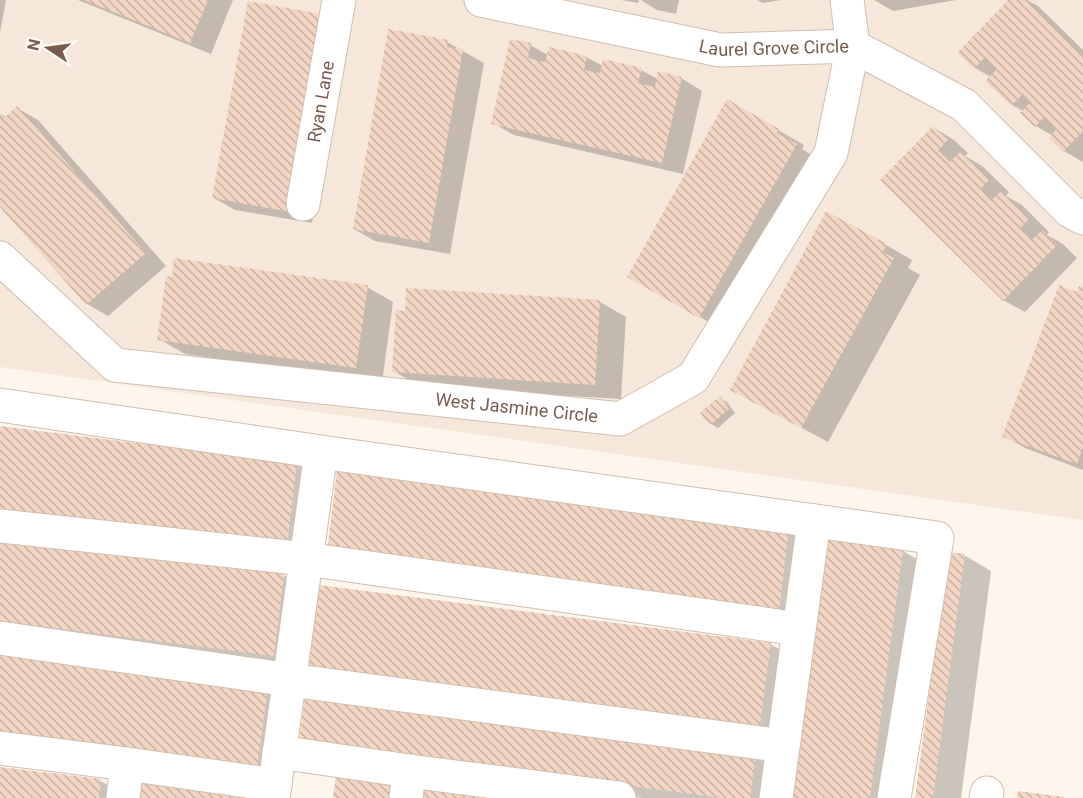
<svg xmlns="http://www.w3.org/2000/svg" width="1083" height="798" viewBox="0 0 1083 798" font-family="Roboto,sans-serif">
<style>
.residential{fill:#f5e8da}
.shadow{fill:#0003}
.building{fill:url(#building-back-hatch)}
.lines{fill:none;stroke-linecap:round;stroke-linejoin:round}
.minor-casing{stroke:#d1beb0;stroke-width:35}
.minor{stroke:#fff;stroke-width:33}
.labels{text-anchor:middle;stroke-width:4.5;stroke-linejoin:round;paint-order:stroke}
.street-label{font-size:18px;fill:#7a5c4d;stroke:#fffaf3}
</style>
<defs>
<pattern id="building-back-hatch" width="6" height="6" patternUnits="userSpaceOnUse" patternTransform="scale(1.5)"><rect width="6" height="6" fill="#f3d5c3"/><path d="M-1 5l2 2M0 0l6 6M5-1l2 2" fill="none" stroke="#cab0a1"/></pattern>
</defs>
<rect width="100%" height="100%" fill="#fdf6ec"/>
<path class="residential" d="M0 0H1083V520L0 367Z"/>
<path class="shadow" d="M0 0H6L0 32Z
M78 0H233L211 54Z
M621 0H639L638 3Z
M641 0H679L676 14 657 10Z
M757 0H781L763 3Z
M874 0H956L893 11Z
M1011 0H1027L1038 6 1083 50V162L1064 151 1053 136 1036 126 1023 111 1012 105 987 81 991 77 975 68 959 53Z
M347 28 312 223 235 210 214 198Z
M447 42 484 63 450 254 375 241 354 229Z
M530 45 548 55 586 57 603 66 641 70 658 79 681 78 702 91 683 174 514 135 493 123Z
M728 101 804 145 802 149 822 161 726 332 629 276Z
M17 108 38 120 166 266 108 316 87 304 0 205V114L7 118Z
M933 127 954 140 968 153 965 156 982 166 1009 192 1006 196 1022 205 1049 232 1047 235 1063 244 1077 258 1025 312 1003 300 882 180Z
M886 245 912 260 908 268 920 275 828 442 758 404Z
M367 287 393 302 382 383 185 354 159 339Z
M1083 289V470L1025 448 1004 436Z
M600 302 626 317 621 399 420 387 394 371Z
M720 398 727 402 735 413 718 428 711 424Z
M0 427 297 465 323 480 313 560 0 520Z
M339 472 789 529 815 544 805 624Z
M0 539 283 575 309 590 300 670 0 632Z
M903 551 929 566 898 798H793Z
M964 555 991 571 961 798H917Z
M770 644 797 659 786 740 336 682Z
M267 688 293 704 283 783 0 747Z
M326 755 755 757 781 772 778 798H642Z
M0 768 101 781 127 796V798H0Z"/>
<path class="building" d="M84 0H208L190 43Z
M1008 0H1025L1083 56V131L1063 152 1049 138 1056 129 1044 117 1035 127 1020 113 1031 102 1023 94 1011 106 985 81 997 69 985 57 974 69 957 53Z
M248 1 326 15 291 212 212 198Z
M388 29 448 40 447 47 463 49 429 243 353 229Z
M510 39 531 43 528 58 545 62 549 47 587 56 584 70 600 73 603 59 642 68 638 83 655 87 658 71 682 77 662 163 491 124Z
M727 99 779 129 777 133 797 144 699 318 627 277Z
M17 106 146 253 86 305 0 207V114L4 118Z
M933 126 948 140 938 150 950 162 960 152 989 180 980 189 991 201 1001 191 1029 219 1020 228 1032 240 1042 230 1057 245 1003 301 880 180Z
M826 211 887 244 883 252 894 258 801 428 730 390Z
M174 258 368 285 356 368 157 340 166 276 172 277Z
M1059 285 1077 292 1079 286 1083 287V447L1077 464 1002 437Z
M406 288 600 300 595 385 392 372 396 310 405 311Z
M720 396 729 409 710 425 700 413Z
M0 426 297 463 287 546 0 509Z
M337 470 789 527 779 610 327 552Z
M0 537 284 574 274 656 0 621Z
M826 539 903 549 870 798H792Z
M948 552 965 554 933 798H915Z
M319 585 771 643 760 725 308 668Z
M0 653 268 687 257 769 0 736Z
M305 695 756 756 750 798H720L299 741Z
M0 767 101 779 99 798H0Z
M336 774 394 781 392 798H333Z
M140 780 260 798H137Z
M415 788 479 797V798H414Z
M1018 791 1064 797V798H1017Z"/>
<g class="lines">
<defs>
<g id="minor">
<path id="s1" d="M481 0 720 50 853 46 964 105 1070 211 1083 218"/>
<path id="s2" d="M303 204 339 0"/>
<path id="s3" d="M0 258 115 365 620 419 693 378 831 153 853 46 847 0"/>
<path d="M0 405 321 452"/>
<path d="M0 526 306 559 799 629"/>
<path d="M0 638 290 680 783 746"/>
<path d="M0 748 127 764 123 798"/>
<path d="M279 752 409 771 406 798"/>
<path d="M127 764 275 785"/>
<path d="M409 771 619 798"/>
<path d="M273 798 321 452 937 538 894 798"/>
<path d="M776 798 814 521"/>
<path d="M986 798 987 793"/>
</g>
</defs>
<use href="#minor" class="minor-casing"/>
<use href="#minor" class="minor"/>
</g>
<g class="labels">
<g class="street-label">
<text dy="6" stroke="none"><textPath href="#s1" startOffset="298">Laurel Grove Circle</textPath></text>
<text dy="6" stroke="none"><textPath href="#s2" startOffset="104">Ryan Lane</textPath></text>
<text dy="6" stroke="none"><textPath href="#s3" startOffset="561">West Jasmine Circle</textPath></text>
</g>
</g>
<g transform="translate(48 48) rotate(283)" stroke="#fffaf3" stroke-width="4.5" paint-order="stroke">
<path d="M0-4.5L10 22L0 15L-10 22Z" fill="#7a5c4d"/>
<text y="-9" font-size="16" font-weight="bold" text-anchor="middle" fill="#7a5c4d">N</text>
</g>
</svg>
